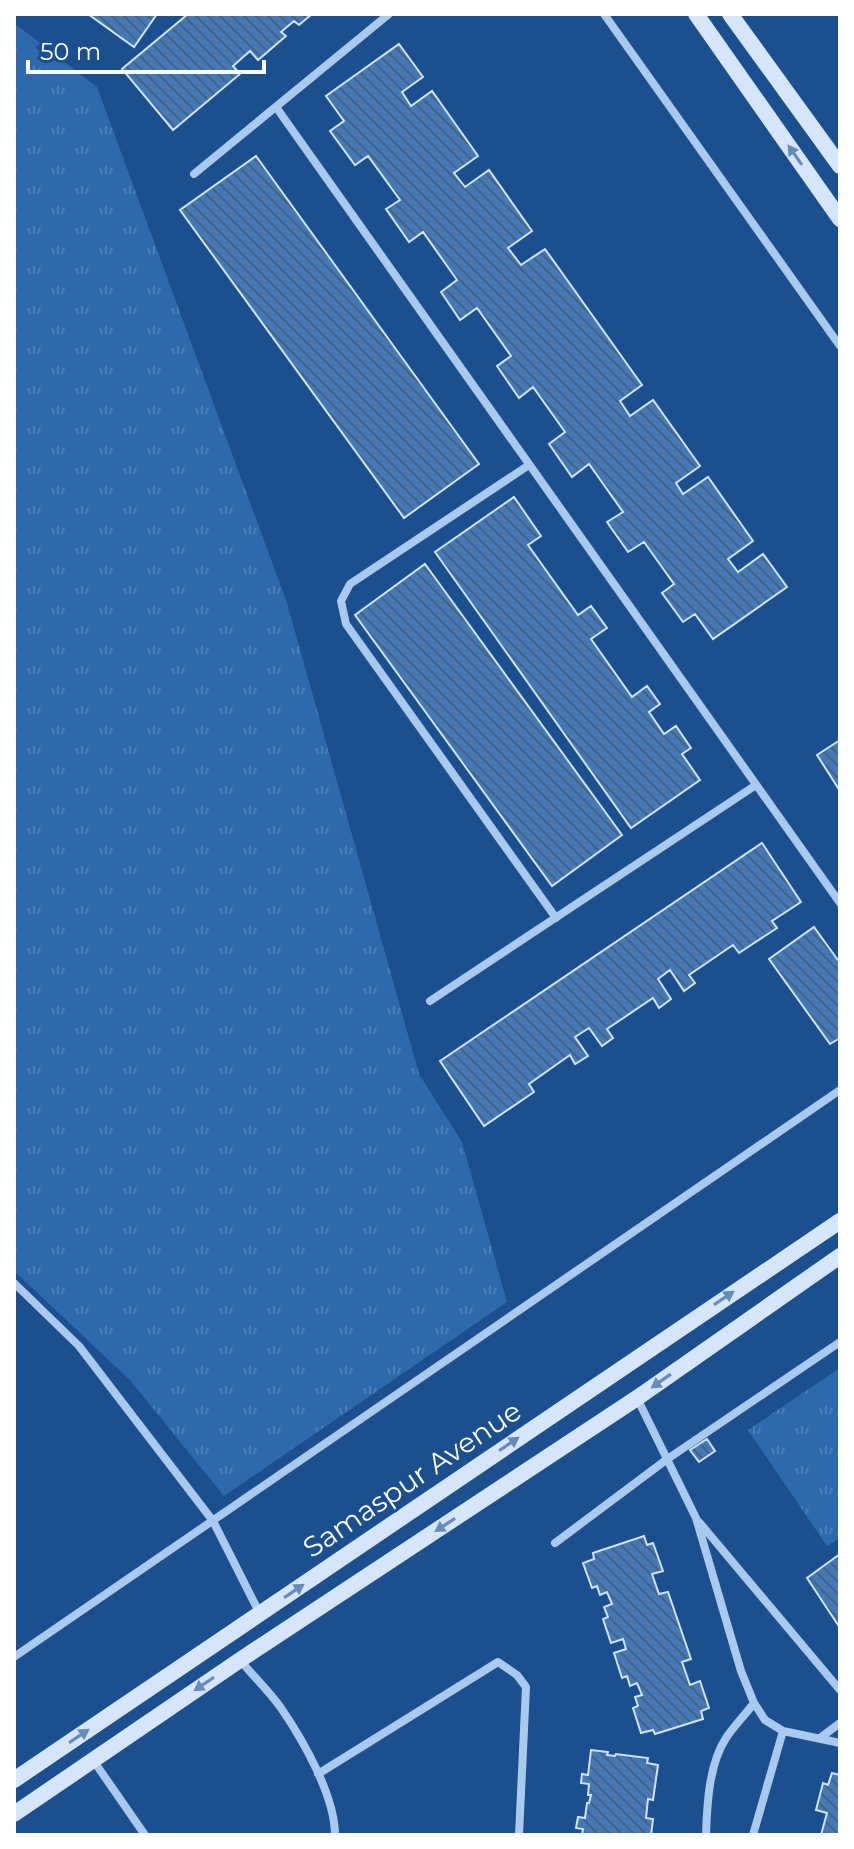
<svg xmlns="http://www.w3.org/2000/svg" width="854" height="1849" viewBox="0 0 854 1849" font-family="Montserrat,sans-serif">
<defs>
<pattern id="grass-tufts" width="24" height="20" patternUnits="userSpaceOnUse" patternTransform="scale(2)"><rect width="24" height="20" fill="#2e69ad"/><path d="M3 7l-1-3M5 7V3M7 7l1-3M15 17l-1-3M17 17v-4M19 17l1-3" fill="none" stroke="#4d80b9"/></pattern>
<pattern id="building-back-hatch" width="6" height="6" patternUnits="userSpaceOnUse" patternTransform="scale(2)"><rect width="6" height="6" fill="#4478b7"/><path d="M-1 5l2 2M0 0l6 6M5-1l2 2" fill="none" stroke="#486282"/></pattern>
</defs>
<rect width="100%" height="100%" fill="#1b4f8f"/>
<path fill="url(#grass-tufts)" d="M 14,23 L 97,87 L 287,603 L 419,1074 L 462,1142 L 507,1302 L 224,1496 L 130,1380 L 14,1271 Z
M 840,1368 L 840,1538 L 827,1546 L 748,1430 Z"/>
<path fill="url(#building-back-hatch)" stroke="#cfe3fa" stroke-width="2" d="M 88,14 L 157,14 L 134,47 Z
M 188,14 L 312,14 L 299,25 L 294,21 L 281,32 L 286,36 L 258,60 L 250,51 L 233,66 L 240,74 L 173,130 L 122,69 Z
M 399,44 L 423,77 L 402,92 L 411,106 L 432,91 L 478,156 L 454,173 L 465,187 L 489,170 L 532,231 L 508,248 L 521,265 L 545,249 L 642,385 L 620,401 L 630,416 L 653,400 L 700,466 L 676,483 L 683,494 L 708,477 L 753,541 L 728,559 L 738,572 L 763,554 L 787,587 L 713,639 L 695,614 L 683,622 L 662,593 L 674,584 L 644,542 L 628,552 L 607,522 L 623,512 L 589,464 L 572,477 L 549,444 L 565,432 L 533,387 L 519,398 L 497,366 L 511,356 L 477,308 L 460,320 L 441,292 L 457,280 L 423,232 L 409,242 L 386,209 L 400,200 L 368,156 L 355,165 L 330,131 L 344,121 L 326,96 Z
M 256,156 L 479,464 L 404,518 L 180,210 Z
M 514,497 L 541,536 L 528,545 L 578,615 L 591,606 L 607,628 L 591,639 L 632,697 L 647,686 L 660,704 L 649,712 L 664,734 L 676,726 L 691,748 L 682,754 L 700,780 L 631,828 L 435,552 Z
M 425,564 L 622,835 L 552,886 L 355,615 Z
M 840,740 L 840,791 L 817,755 Z
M 762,843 L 801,902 L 772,921 L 777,928 L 739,953 L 733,945 L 689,975 L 695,983 L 684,991 L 670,970 L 658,979 L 671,999 L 659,1008 L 653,998 L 607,1029 L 613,1038 L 602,1046 L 589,1028 L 575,1037 L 588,1056 L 575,1064 L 570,1055 L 529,1084 L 534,1092 L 484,1126 L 440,1061 Z
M 814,927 L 840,963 L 840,1038 L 830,1044 L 769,959 Z
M 707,1439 L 715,1451 L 699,1462 L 690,1450 Z
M 644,1536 L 647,1545 L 653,1543 L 663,1571 L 652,1574 L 659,1594 L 668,1592 L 691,1659 L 682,1662 L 690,1685 L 700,1681 L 709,1708 L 701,1711 L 703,1719 L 655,1734 L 653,1730 L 641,1733 L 633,1708 L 638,1706 L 635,1697 L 642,1695 L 637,1683 L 630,1686 L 627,1676 L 622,1678 L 614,1653 L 626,1649 L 623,1639 L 611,1643 L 603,1619 L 608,1617 L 604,1607 L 612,1604 L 607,1592 L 600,1595 L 597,1586 L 592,1588 L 583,1563 L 594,1559 L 593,1553 Z
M 840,1554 L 840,1628 L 807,1578 Z
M 591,1750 L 608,1752 L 607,1755 L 615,1756 L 616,1754 L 648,1758 L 647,1763 L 658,1765 L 653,1800 L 648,1799 L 646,1818 L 653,1819 L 651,1835 L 582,1835 L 583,1829 L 576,1828 L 578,1817 L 585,1818 L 587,1803 L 589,1803 L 591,1795 L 588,1795 L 589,1784 L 581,1783 L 582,1774 L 588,1775 Z
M 832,1773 L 840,1775 L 840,1835 L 821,1835 L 827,1813 L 816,1810 L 823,1783 L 828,1785 Z"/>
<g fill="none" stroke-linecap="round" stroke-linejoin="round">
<path stroke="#a9c9ee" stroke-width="8" d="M 604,14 L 840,346
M 276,107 L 840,903
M 194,174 L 389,14
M 529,465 L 350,584 L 341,601 L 346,624 L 556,918
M 430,1001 L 756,785
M 14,1283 L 79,1346 L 213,1521 L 260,1614
M 637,1398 L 696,1518 L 741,1671 L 754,1703 L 765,1720 L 783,1731 L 840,1743
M 699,1522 L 840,1690
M 555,1543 L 666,1460 L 840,1342
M 14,1657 L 840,1090
M 240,1660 C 253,1676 269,1691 281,1708 C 303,1740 335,1796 335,1835
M 820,1738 L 840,1723
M 93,1760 L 145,1835
M 318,1774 L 498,1662 L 517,1675 L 526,1687 L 519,1835
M 706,1835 C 707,1804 709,1764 726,1738 C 734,1726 745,1715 754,1703
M 753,1835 L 783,1731"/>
<path stroke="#d6e6fa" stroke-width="16" d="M 696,14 L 840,219
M 730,14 L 840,166
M 14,1780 L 840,1221
M 14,1814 L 240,1660 L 637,1398 L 840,1256"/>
</g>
<defs><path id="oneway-solid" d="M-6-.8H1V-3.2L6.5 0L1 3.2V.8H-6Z" transform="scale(2)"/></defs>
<g fill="#668bba">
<use href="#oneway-solid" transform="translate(795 155) rotate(-125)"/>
<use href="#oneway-solid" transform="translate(724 1298) rotate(-34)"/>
<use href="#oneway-solid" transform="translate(661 1381) rotate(145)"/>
<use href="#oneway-solid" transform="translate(509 1444) rotate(-34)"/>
<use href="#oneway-solid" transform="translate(445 1525) rotate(147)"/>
<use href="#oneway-solid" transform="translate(294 1591) rotate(-34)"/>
<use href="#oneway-solid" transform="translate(204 1684) rotate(146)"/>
<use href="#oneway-solid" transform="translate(79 1736) rotate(-34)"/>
</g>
<g text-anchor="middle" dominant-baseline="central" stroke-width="6" stroke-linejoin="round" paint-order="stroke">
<g font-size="28" fill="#fff" stroke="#1b4f8f">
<text transform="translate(412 1479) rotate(-34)">Samaspur Avenue</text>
</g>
</g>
<rect width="854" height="1849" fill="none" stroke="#ffffff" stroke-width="32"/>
<path d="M28 60v12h236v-12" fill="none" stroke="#ffffff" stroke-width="4"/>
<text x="40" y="60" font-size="24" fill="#ffffff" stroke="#1b4f8f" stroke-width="6" paint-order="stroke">50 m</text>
</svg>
